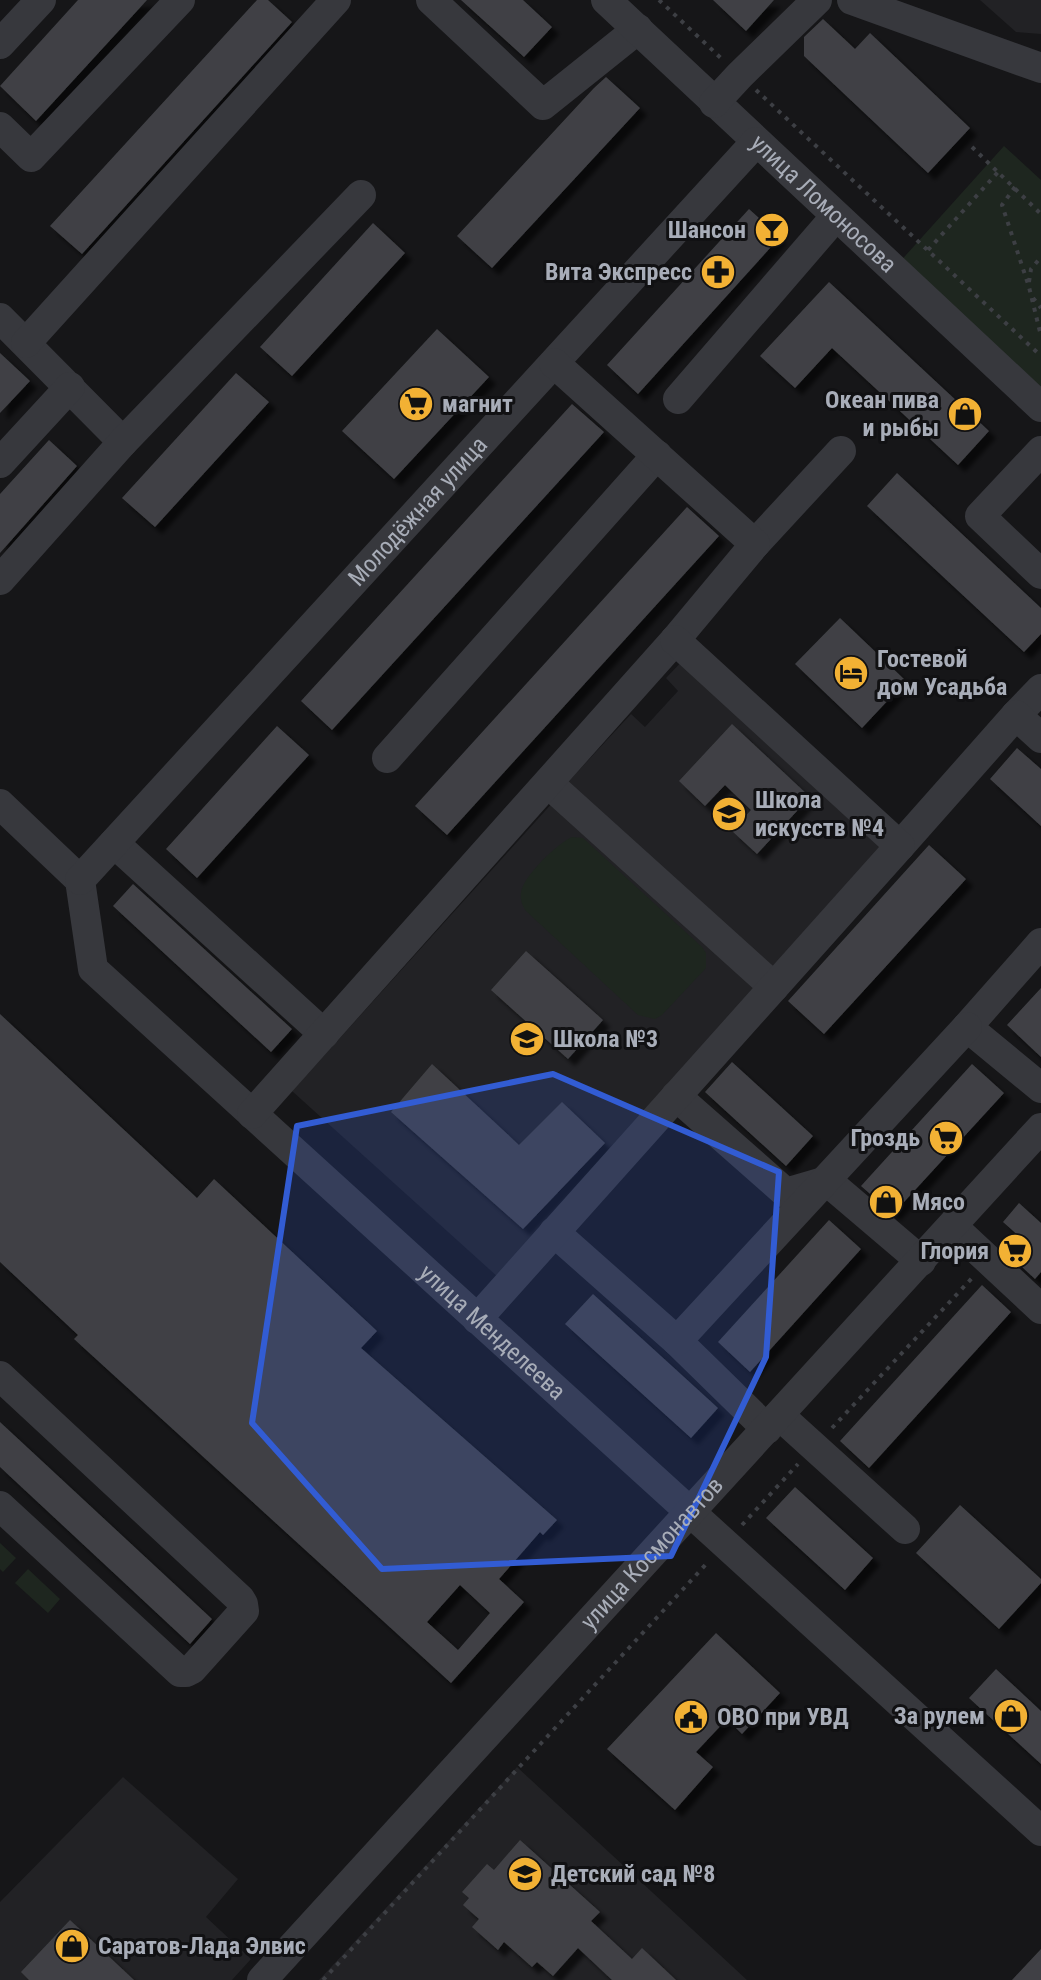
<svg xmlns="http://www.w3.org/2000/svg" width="1041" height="1980" viewBox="0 0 1041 1980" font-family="'Roboto Condensed',sans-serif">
<defs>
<filter id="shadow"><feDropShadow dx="7" dy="7" stdDeviation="2" flood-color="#0009"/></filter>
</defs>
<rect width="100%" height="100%" fill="#161618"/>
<path fill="#222225" d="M 980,0 L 1041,0 L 1041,34 L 1016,32 Z
M 687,656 L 891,845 L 773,972 L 568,782 L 631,714 L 645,727 L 678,691 L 666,678 Z
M 555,800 L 761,988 L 499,1278 L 292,1091 Z
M 517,1767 L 747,1980 L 319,1980 Z
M 123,1777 L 238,1879 L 206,1917 L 251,1959 L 232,1980 L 0,1980 L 0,1902 Z"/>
<path fill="#1e261f" d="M 1004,146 L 1041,180 L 1041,399 L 897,265 Z
M 572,837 L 583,838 L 702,947 L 706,953 L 706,968 L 662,1015 L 655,1019 L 638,1015 L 526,911 C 522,905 520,900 521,893 C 523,876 557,844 572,837 Z
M 0,1543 L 16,1558 L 3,1572 L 0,1569 Z
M 28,1569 L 60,1599 L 48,1613 L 15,1583 Z"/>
<path fill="#404145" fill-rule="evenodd" filter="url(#shadow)" d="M 78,0 L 147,0 L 36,121 L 0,86 Z
M 257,0 L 268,0 L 292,22 L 82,254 L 50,226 Z
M 461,0 L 523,0 L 552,27 L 524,57 Z
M 713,0 L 774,0 L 746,31 Z
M 823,19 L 855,49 L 870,33 L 970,128 L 928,173 L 804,56 L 804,37 Z
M 606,77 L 640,108 L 492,268 L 457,236 L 594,88 Z
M 749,209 L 780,237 L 638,394 L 607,365 Z
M 373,223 L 405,253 L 292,376 L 260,347 Z
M 829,282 L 989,431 L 958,465 L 832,348 L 795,388 L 760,356 Z
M 437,329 L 489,377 L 394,479 L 342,431 Z
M 0,353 L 30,381 L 0,413 Z
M 236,373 L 269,402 L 155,527 L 122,498 Z
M 572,404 L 604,432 L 332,730 L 301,701 Z
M 49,440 L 77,466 L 0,553 L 0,494 Z
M 897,473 L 1041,608 L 1041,634 L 1024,652 L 867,506 Z
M 687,507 L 719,536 L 447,835 L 415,806 Z
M 840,618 L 906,681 L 862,728 L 795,664 Z
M 732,724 L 810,797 L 757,854 L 732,831 L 751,810 L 725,785 L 705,806 L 679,781 Z
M 277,726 L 309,755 L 197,878 L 166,849 Z
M 1017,748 L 1041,769 L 1041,826 L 990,779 Z
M 929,845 L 966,879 L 824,1034 L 788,1001 Z
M 133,884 L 292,1029 L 271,1052 L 113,906 Z
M 526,951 L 603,1020 L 568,1059 L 491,990 Z
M 1041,988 L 1041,1057 L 1007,1025 Z
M 0,1014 L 197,1198 L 214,1179 L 377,1331 L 361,1348 L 557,1520 L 543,1535 L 540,1532 L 499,1579 L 524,1602 L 451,1683 L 74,1339 L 78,1335 L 0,1262 ZM 460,1585 L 490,1613 L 458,1650 L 427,1622 Z
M 732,1062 L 813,1136 L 786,1166 L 705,1092 Z
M 432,1064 L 519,1145 L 562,1102 L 605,1143 L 523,1229 L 391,1112 Z
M 972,1064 L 1004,1093 L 893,1214 L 861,1186 Z
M 1019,1203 L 1041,1223 L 1041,1272 L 1035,1279 L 1008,1254 L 1021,1238 L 1003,1222 Z
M 829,1220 L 861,1249 L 750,1372 L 718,1342 Z
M 982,1285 L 1011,1312 L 869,1468 L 840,1441 Z
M 593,1294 L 718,1408 L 691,1438 L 565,1324 Z
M 0,1422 L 212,1619 L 190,1644 L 0,1467 Z
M 795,1487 L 873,1558 L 845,1590 L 766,1518 Z
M 960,1505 L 1041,1579 L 1041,1583 L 999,1629 L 916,1553 Z
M 716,1633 L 780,1693 L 742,1734 L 727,1719 L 696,1752 L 713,1767 L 675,1810 L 607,1749 Z
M 996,1669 L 1041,1711 L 1041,1764 L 969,1698 Z
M 520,1840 L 600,1912 L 591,1921 L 632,1959 L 642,1948 L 676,1980 L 612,1980 L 578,1948 L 553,1976 L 537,1962 L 532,1967 L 504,1942 L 498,1950 L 472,1927 L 479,1919 L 463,1905 L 469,1898 L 462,1892 L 487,1864 L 494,1870 Z
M 70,1920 L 134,1980 L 29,1980 L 21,1972 Z
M 1041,1949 L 1041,1980 L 1012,1980 Z"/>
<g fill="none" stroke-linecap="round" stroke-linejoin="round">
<path stroke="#3d3f44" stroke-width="4" stroke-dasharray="4 6" stroke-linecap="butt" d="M 659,0 L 723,60
M 756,90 L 1041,356
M 972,147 L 1041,214
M 1015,187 L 1002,205 L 1029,287 L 1041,336
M 928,250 L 998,172
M 1029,282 L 1031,269 L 1041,257
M 1033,298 L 1041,308
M 832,1428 L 973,1277
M 742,1525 L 798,1464
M 323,1980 L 709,1561"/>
<g stroke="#37383d" stroke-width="30">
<path d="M 431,0 L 543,105 L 638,29"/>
<path id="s1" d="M 606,0 L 1041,407"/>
<path d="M 852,0 L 1041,68"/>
<path d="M 0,44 L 41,0"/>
<path d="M 714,103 L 740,75 L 817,0"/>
<path d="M 0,127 L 31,157 L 180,0"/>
<path d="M 0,318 L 123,442"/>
<path d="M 26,343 L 336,0"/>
<path d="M 678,399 L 836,216"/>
<path d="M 1041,451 L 980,516 L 1041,574"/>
<path d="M 0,463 L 70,387"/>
<path d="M 755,544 L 841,451"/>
<path d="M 0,580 L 123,442 L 361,195"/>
<path d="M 1016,715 L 1041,689"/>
<path d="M 387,758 L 657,455"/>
<path d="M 548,783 L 774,987"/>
<path id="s2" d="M 0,804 L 80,880 L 93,969 L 1041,1831"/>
<path d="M 114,843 L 324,1034"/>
<path d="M 900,846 L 1016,715 L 1041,738"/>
<path id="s3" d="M 80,880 L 756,142"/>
<path d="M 1041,943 L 967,1027 L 1041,1088"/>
<path d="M 676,1096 L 786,1193 L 827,1181 L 921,1261"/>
<path d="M 252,1114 L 675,640 L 755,544 L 554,363"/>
<path d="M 952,1226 L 1041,1309"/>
<path d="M 554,1232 L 677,1341 L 767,1429"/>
<path d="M 477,1319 L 900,846 L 675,640"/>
<path d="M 677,1341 L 967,1027"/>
<path d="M 0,1376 L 240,1599 L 243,1604 L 244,1611 L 192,1669 L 186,1672 L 180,1672 L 0,1506"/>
<path d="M 779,1415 L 905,1529"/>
<path id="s4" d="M 262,1980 C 520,1694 783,1413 1041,1128"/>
</g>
</g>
<path fill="#325cd3" fill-opacity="0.2" stroke="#325cd3" stroke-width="6" stroke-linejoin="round" d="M 553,1074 L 779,1172 L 766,1357 L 671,1556 L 382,1569 L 252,1423 L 297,1126 Z"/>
<defs>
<g id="bar-disc" transform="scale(1.8)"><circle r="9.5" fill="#f2b134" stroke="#111113"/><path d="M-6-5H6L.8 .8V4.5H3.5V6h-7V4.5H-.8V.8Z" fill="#111"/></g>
<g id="pharmacy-disc" transform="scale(1.8)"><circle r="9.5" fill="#f2b134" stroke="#111113"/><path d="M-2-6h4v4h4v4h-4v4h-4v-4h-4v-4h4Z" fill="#111"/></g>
<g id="supermarket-disc" transform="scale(1.8)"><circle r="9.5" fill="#f2b134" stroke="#111113"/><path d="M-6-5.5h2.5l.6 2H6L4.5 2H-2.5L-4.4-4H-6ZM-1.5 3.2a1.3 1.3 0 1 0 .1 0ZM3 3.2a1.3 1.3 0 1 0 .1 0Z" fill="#111"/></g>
<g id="shop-disc" transform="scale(1.8)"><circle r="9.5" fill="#f2b134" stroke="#111113"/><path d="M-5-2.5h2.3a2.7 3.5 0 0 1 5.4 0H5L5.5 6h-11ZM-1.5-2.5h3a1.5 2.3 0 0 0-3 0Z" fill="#111"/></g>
<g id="hotel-disc" transform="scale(1.8)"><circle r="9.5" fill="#f2b134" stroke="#111113"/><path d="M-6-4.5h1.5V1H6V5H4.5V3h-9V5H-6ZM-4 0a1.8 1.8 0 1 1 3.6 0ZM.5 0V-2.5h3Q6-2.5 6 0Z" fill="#111"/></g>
<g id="school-disc" transform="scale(1.8)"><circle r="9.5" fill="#f2b134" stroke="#111113"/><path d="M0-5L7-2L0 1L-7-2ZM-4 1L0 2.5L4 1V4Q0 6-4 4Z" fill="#111"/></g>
<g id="civic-disc" transform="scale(1.8)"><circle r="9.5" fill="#f2b134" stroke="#111113"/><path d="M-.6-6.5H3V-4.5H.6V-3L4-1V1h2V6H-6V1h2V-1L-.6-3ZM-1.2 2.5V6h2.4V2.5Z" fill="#111"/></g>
</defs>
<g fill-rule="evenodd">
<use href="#bar-disc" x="772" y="230"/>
<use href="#pharmacy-disc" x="718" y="272"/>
<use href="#supermarket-disc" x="416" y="404"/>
<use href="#shop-disc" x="965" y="414"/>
<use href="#hotel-disc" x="851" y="673"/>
<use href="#school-disc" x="729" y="814"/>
<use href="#school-disc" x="527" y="1039"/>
<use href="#supermarket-disc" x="946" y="1138"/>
<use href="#shop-disc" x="886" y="1202"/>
<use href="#supermarket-disc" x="1015" y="1251"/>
<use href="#shop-disc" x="1011" y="1716"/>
<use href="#civic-disc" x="691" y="1717"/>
<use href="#school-disc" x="525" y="1874"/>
<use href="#shop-disc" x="72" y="1946"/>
</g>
<g text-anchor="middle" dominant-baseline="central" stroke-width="6" stroke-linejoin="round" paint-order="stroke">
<g font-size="24" fill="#a8adb8" stroke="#111113">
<text stroke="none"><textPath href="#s1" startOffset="298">улица Ломоносова</textPath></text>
<text stroke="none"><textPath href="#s3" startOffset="500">Молодёжная улица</textPath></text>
<text stroke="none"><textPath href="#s2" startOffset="740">улица Менделеева</textPath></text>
<text stroke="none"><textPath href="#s4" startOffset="578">улица Космонавтов</textPath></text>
</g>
<g font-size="24" font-weight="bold" fill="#a8adb8" stroke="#111113" text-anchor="start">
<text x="746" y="230" text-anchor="end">Шансон</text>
<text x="692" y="272" text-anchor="end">Вита Экспресс</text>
<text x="939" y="400" text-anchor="end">Океан пива<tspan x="939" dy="28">и рыбы</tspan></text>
<text x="442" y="404">магнит</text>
<text x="877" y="659">Гостевой<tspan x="877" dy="28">дом Усадьба</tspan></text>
<text x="755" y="800">Школа<tspan x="755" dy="28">искусств №4</tspan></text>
<text x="553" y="1039">Школа №3</text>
<text x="920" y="1138" text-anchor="end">Гроздь</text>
<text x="912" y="1202">Мясо</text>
<text x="989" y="1251" text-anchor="end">Глория</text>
<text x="985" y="1716" text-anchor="end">За рулем</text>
<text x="717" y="1717">ОВО при УВД</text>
<text x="551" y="1874">Детский сад №8</text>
<text x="98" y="1946">Саратов-Лада Элвис</text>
</g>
</g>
</svg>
